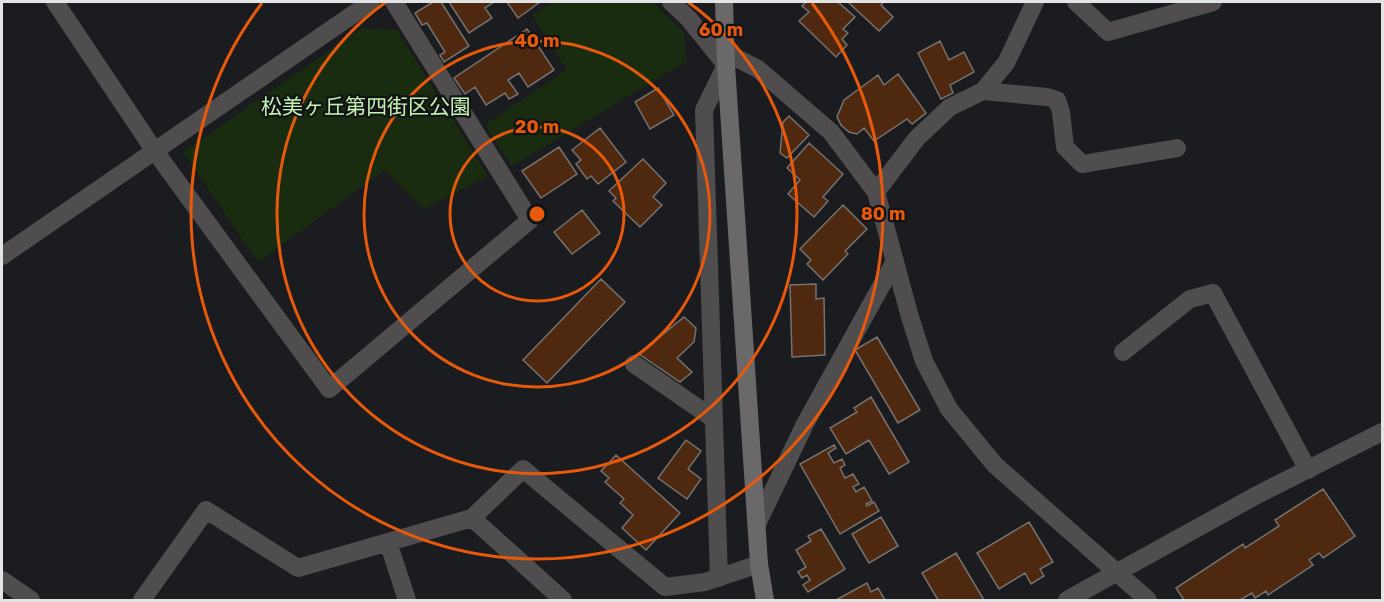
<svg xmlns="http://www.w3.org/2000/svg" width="1384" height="602" viewBox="0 0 1384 602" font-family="Rubik,'Noto Sans JP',sans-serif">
<rect width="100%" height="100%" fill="#1a1c1f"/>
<path fill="#192c10" d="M 555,2 L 652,2 L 684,32 L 687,61 L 512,166 L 485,125 L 567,70 L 532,15 Z
M 362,28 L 397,30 L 488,176 L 424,209 L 385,170 L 258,262 L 183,152 Z"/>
<path fill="#4e2910" stroke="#767270" stroke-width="1.5" d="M 433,2 L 441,2 L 469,46 L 444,62 L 440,55 L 445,52 L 427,23 L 422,25 L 415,13 Z
M 449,2 L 494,2 L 485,8 L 492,18 L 469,33 Z
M 507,2 L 540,2 L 518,18 Z
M 806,2 L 838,2 L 855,17 L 843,29 L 848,33 L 842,39 L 847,45 L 836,57 L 799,21 L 809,12 L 802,6 Z
M 848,2 L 884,2 L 881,5 L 893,17 L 879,31 Z
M 527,29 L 554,70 L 528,87 L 519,73 L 508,80 L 518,94 L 509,99 L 505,93 L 486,105 L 475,87 L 465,94 L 454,78 Z
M 940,41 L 949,60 L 964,52 L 974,72 L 950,85 L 953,93 L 941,99 L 918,53 Z
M 898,74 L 926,113 L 912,124 L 907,119 L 874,141 L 864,128 L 857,134 L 849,132 L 841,125 L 837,117 L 844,100 L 878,75 L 884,85 Z
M 658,88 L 674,115 L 650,129 L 635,102 Z
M 789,116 L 809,135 L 787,158 L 780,153 L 783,122 Z
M 600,128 L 626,162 L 598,184 L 591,176 L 587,179 L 576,164 L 581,160 L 572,150 Z
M 809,143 L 843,174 L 823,197 L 828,201 L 814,217 L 788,194 L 800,180 L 787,168 Z
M 559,147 L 577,174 L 541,198 L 522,171 Z
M 643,159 L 666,183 L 653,197 L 662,205 L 640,227 L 613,201 L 616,198 L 609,191 Z
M 843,205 L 867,229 L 845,251 L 848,254 L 823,280 L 807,264 L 811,260 L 800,249 Z
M 582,210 L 600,233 L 572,254 L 554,232 Z
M 601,279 L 625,302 L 547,383 L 523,360 Z
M 816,284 L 816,299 L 824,298 L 825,355 L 792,357 L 790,285 Z
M 684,317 L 696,328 L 694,342 L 677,358 L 692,372 L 680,382 L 639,354 Z
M 877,337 L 920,410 L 898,423 L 855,350 Z
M 871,397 L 909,462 L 889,474 L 869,440 L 846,454 L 830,428 L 857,412 L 854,408 Z
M 686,440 L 701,451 L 688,469 L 701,479 L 687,499 L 658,478 Z
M 834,445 L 836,448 L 828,453 L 834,463 L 842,459 L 845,465 L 840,468 L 845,478 L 853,474 L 859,484 L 853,487 L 856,492 L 864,487 L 872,501 L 866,504 L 867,506 L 874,502 L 879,511 L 840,534 L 800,464 Z
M 616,455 L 680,513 L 646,550 L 622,528 L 633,515 L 620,503 L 624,499 L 605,482 L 609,478 L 601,471 Z
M 1323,489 L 1355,536 L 1323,558 L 1319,553 L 1309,560 L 1313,565 L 1268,595 L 1266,591 L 1255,598 L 1252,593 L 1240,600 L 1184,600 L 1176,588 L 1243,544 L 1245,548 L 1279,526 L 1275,520 Z
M 881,517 L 898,546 L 869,563 L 852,534 Z
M 1029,522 L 1053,562 L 1040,569 L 1044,576 L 1031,584 L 1025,573 L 999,589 L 977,553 Z
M 821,529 L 845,569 L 808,592 L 803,585 L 810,580 L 807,575 L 802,578 L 798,572 L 806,567 L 796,550 L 811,541 L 808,536 Z
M 956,553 L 984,600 L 938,600 L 922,573 Z
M 867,583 L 871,592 L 878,588 L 885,600 L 836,600 Z"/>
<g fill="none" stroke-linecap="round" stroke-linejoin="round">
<path stroke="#4f4d4d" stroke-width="18" d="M 55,2 L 154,150 L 329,389 L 530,220 L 394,2
M 671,2 L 689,19 L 726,65 L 704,110 L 719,578
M 1076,2 L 1108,32 L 1213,2
M 725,52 L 758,69 L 831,132 L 876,192 L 910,317 L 924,361 L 949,409 L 995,465 L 1148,600
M 983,91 L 1047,97 L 1057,100 L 1061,112 L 1065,147 L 1082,164 L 1177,148
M 876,192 L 917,138 L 950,107 L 983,91 L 1006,63 L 1035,2
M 2,256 L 371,2
M 1123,352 L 1190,299 L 1213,293 L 1308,470
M 634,364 L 714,419
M 472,518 L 563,600
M 757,524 L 805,424 L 895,261
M 388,542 L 407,600
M 2,580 L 31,600
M 142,600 L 206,510 L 298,568 L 472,518 L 523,469 L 665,587 L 705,582 L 759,564
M 1067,600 L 1257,495 L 1382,432"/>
<path stroke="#6b6869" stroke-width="18" d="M 724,2 L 726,65 L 759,564 L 765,600"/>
</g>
<g fill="none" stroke="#e8590c" stroke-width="3">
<circle cx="537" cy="214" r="87"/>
<circle cx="537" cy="214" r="173"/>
<path d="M688 2A260 260 0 1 1 386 2"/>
<path d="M812 3A346 346 0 1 1 262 3"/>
</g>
<g text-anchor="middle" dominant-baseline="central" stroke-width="4.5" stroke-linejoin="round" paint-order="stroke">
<g font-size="21" fill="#c5f2b3" stroke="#111315">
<text x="366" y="106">松美ヶ丘第四街区公園</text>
</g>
</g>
<circle cx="537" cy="214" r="9" fill="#e8590c" stroke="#111315" stroke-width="3"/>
<g font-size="18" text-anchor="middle" font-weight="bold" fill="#e8590c" stroke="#111315" stroke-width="4.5" stroke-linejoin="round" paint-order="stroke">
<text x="721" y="36">60 m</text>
<text x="537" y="47">40 m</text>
<text x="537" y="133">20 m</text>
<text x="883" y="220">80 m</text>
</g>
<rect width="1384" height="602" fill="none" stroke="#e2e4e5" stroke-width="6"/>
</svg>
